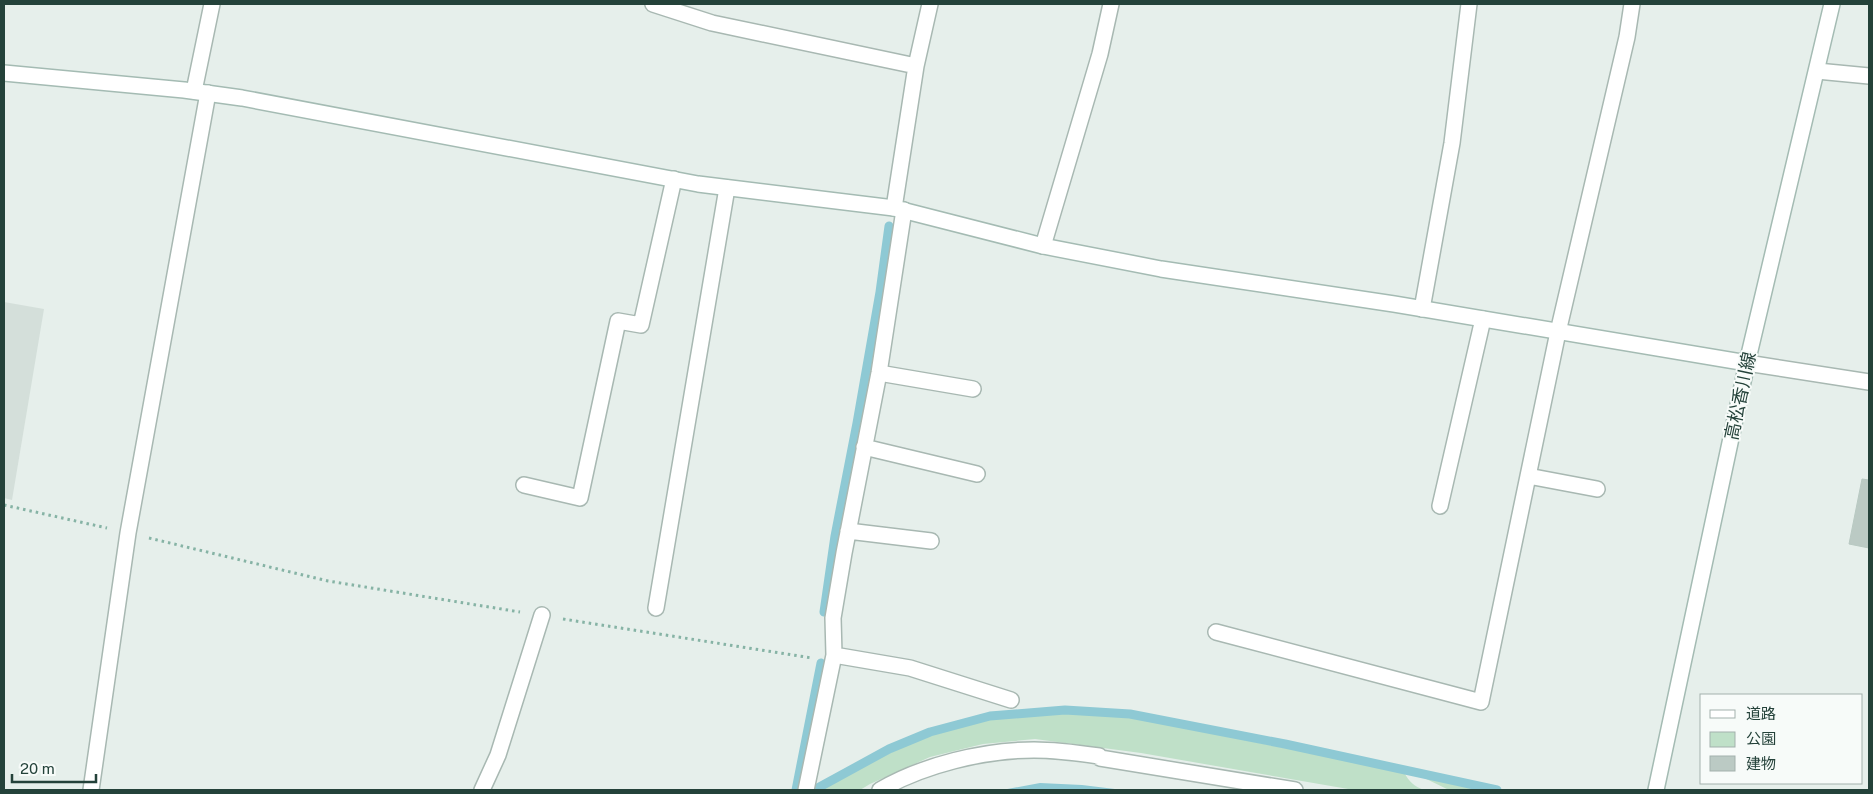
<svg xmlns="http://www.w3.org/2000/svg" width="1873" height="794" viewBox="0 0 1873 794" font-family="'Public Sans','Noto Sans JP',sans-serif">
<rect width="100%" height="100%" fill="#e6efeb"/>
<path fill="#d4dfda" d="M 4,302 L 44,309 L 12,500 L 4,498 Z"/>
<path fill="#bfe0c8" d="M 1061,713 L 1130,717 L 1404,772 C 1409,782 1414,786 1424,790 L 1354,790 L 1141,753 L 1035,739 L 983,744 L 930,757 L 870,784 L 860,790 L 819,790 C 874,760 929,730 992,719 C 1014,715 1038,715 1061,713 Z
M 1418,775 L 1486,790 L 1449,790 Z"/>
<path fill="#8ec9d4" d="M 1040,783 L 1082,785 L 1123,790 L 1002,790 Z"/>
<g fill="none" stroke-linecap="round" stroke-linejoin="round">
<path stroke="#8ec9d4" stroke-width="9" d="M 824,612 L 835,536 L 857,423 L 880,292 L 889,226
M 796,790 L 821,663
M 814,790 L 889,749 L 930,732 L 990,716 L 1065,710 L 1130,714 L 1285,744 L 1497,790"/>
</g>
<path fill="#bbcac4" stroke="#b8c9c2" d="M 1862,479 L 1869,480 L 1869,548 L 1849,544 Z"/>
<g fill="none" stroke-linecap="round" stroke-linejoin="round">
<g stroke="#a8b8b2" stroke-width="18">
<path id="street" d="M 653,4 L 712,23 L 916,66
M 1817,71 L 1869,76
M 194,91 L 212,4
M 894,208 L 916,66 L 930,4
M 1043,246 L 1100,54 L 1111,4
M 1422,309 L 1452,143 L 1469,4
M 1747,363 L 1869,382
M 879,373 L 973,389
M 864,447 L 977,474
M 1528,476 L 1597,489
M 524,485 L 580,498 L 618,321 L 641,325 L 674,179
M 1440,506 L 1483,319
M 848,531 L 931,541
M 656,608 L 727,188
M 1216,632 L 1481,702 L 1558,332 L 1627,37 L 1632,4
M 834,655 L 910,668 L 1011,700
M 91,790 L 128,533 L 208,93
M 482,790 L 498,755 L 542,615
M 806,790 L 834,655 L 833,618 L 844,553 L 879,373 L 904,210
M 880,790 C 923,765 984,750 1034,750 C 1056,750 1078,753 1099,756 L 1100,758 L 1295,790"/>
</g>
<g stroke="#a4bbb3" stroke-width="18">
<path id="secondary" d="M 4,73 L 184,90 L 242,98 L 698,184 L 894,208 L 1043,246 L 1161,269 L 1394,304 L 1747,363
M 1656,790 L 1747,363 L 1832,4"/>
</g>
<path stroke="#86b3a5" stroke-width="3" stroke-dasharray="2.5 4" stroke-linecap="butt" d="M 4,505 L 107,528
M 149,538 L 328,581 L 520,612
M 563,619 L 812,658"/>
<use href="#street" stroke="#fff" stroke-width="15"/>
<use href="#secondary" stroke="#fff" stroke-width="15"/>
</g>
<g text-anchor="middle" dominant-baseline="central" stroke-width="4" stroke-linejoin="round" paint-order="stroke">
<g font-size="18" fill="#24423a" stroke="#f7fbf9">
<text transform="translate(1740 396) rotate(-78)">高松香川線</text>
</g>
</g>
<rect width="1873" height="794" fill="none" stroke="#24423a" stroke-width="10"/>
<rect x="1700" y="694" width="162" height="90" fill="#f7fbf9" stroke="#a3b1ad"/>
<rect x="1710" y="710" width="25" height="8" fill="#ffffff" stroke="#a3b1ad"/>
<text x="1746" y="719" font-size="15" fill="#24423a">道路</text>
<rect x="1710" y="732" width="25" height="15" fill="#bfe0c8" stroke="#a3b1ad"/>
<text x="1746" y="744" font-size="15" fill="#24423a">公園</text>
<rect x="1710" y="756" width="25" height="15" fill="#bbcac4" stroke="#a3b1ad"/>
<text x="1746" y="769" font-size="15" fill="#24423a">建物</text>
<path d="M12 774v8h84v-8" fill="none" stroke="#24423a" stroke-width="2.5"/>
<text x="20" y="774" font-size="15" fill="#24423a" stroke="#f7fbf9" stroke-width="4" paint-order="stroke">20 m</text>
</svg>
